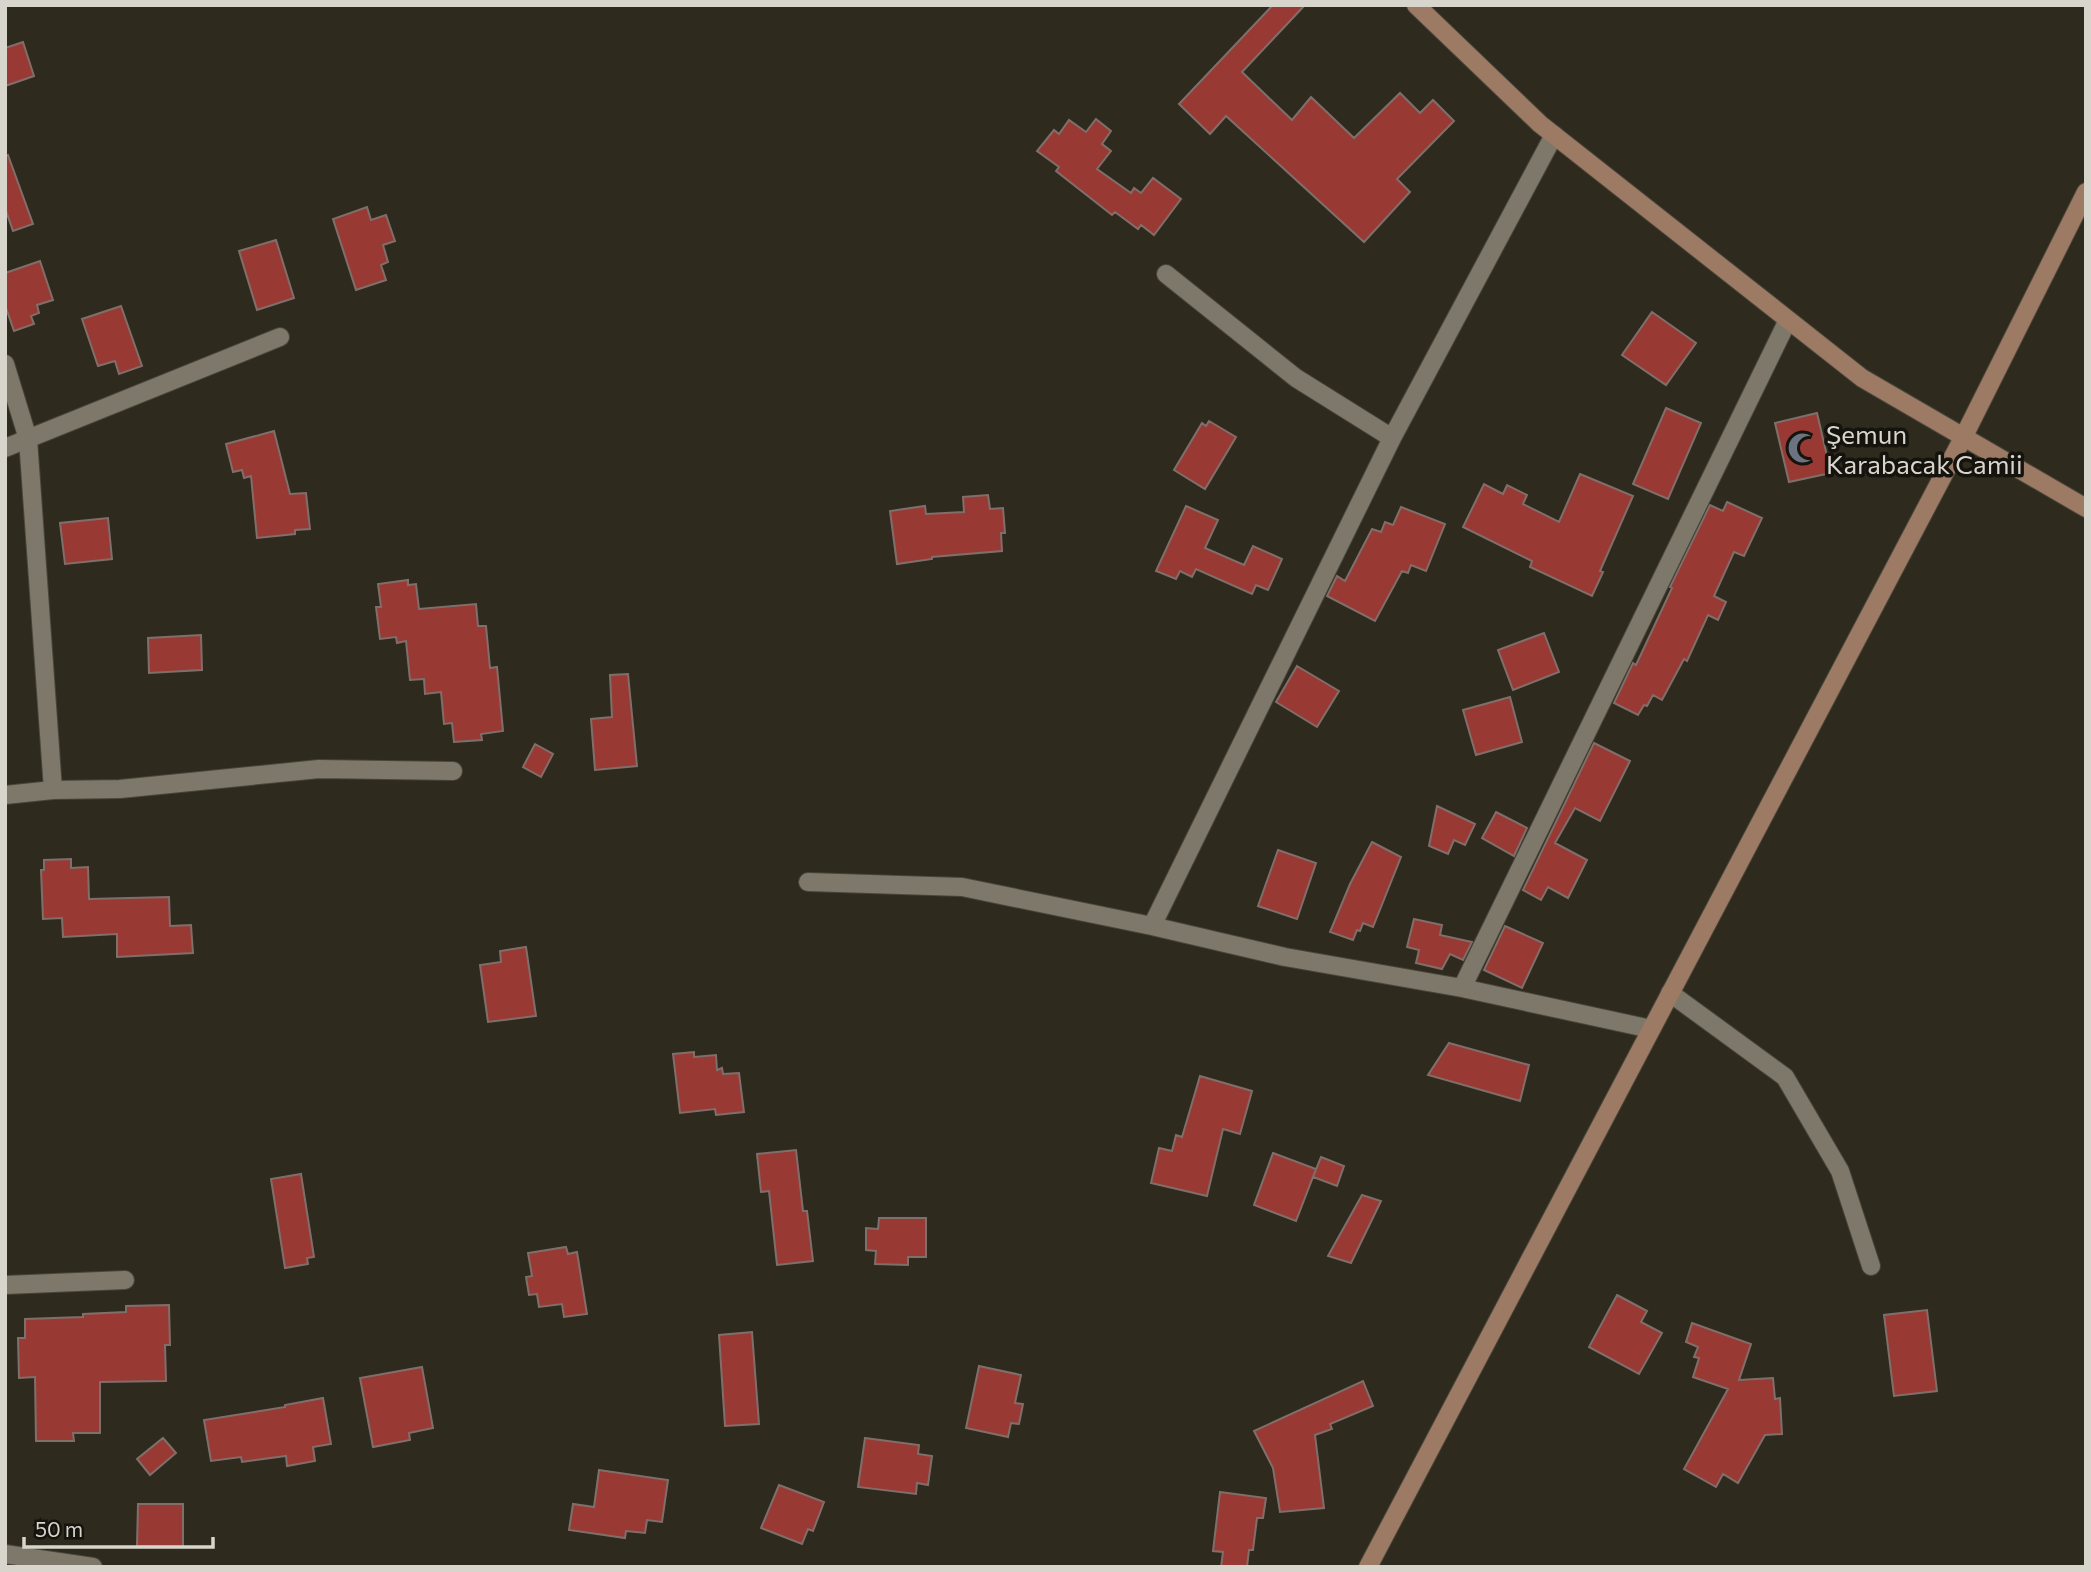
<svg xmlns="http://www.w3.org/2000/svg" width="2091" height="1572" viewBox="0 0 2091 1572" font-family="Commissioner,sans-serif">
<rect width="100%" height="100%" fill="#2e2a1d"/>
<path fill="#983a33" stroke="#806e6b" stroke-width="2" d="M 1273,5 L 1305,5 L 1242,72 L 1292,120 L 1311,97 L 1354,138 L 1400,93 L 1420,113 L 1433,100 L 1454,121 L 1397,179 L 1410,192 L 1364,242 L 1226,116 L 1210,134 L 1179,104 Z
M 23,42 L 34,76 L 5,86 L 5,48 Z
M 1096,119 L 1111,131 L 1102,144 L 1111,151 L 1097,169 L 1131,193 L 1134,188 L 1141,193 L 1153,178 L 1181,199 L 1154,235 L 1141,225 L 1138,229 L 1115,212 L 1112,215 L 1056,171 L 1059,167 L 1037,151 L 1054,130 L 1059,134 L 1069,120 L 1086,132 Z
M 8,155 L 33,224 L 13,231 L 5,208 L 5,156 Z
M 367,207 L 371,220 L 386,215 L 395,241 L 383,245 L 388,262 L 381,265 L 386,280 L 356,290 L 333,219 Z
M 276,240 L 294,298 L 257,310 L 239,251 Z
M 40,261 L 53,300 L 37,305 L 39,313 L 31,316 L 34,324 L 14,331 L 5,305 L 5,273 Z
M 121,306 L 142,366 L 119,374 L 115,361 L 98,366 L 82,319 Z
M 1652,312 L 1696,343 L 1666,385 L 1622,355 Z
M 1666,408 L 1701,423 L 1668,499 L 1633,484 Z
M 1817,413 L 1831,473 L 1789,482 L 1775,423 Z
M 1209,421 L 1236,437 L 1205,489 L 1174,470 L 1202,423 L 1206,426 Z
M 274,431 L 290,494 L 306,493 L 310,529 L 295,530 L 295,534 L 257,538 L 251,476 L 244,478 L 242,470 L 233,472 L 226,444 Z
M 1580,474 L 1633,496 L 1600,571 L 1603,572 L 1592,596 L 1530,567 L 1532,561 L 1463,527 L 1484,484 L 1503,494 L 1507,485 L 1527,495 L 1523,504 L 1559,522 Z
M 988,495 L 990,509 L 1003,508 L 1005,533 L 1001,533 L 1002,551 L 932,557 L 932,559 L 897,564 L 890,511 L 925,506 L 926,514 L 964,512 L 963,497 Z
M 1727,502 L 1762,518 L 1744,556 L 1734,552 L 1714,596 L 1726,602 L 1718,620 L 1708,615 L 1687,661 L 1684,659 L 1662,700 L 1653,695 L 1647,706 L 1644,705 L 1638,715 L 1614,703 L 1633,663 L 1636,665 L 1672,588 L 1670,587 L 1710,505 L 1723,511 Z
M 1186,506 L 1218,520 L 1205,548 L 1244,565 L 1253,546 L 1282,559 L 1268,590 L 1256,585 L 1252,594 L 1196,569 L 1192,577 L 1180,571 L 1176,579 L 1156,571 Z
M 1401,507 L 1445,524 L 1426,571 L 1411,565 L 1408,573 L 1402,571 L 1375,621 L 1327,596 L 1337,576 L 1345,581 L 1372,529 L 1381,532 L 1385,522 L 1393,525 Z
M 108,518 L 112,559 L 65,564 L 60,523 Z
M 408,580 L 408,585 L 416,584 L 419,609 L 476,604 L 478,626 L 486,626 L 490,668 L 497,667 L 503,731 L 481,734 L 482,740 L 454,742 L 452,723 L 444,724 L 441,692 L 425,694 L 424,679 L 410,680 L 406,641 L 397,643 L 396,637 L 380,639 L 376,607 L 381,607 L 378,584 Z
M 1544,633 L 1559,672 L 1513,690 L 1498,650 Z
M 201,635 L 202,670 L 149,673 L 148,638 Z
M 1297,666 L 1339,691 L 1317,727 L 1276,702 Z
M 628,674 L 637,766 L 595,770 L 591,719 L 612,717 L 610,675 Z
M 1510,697 L 1522,742 L 1476,755 L 1463,710 Z
M 1594,743 L 1630,761 L 1600,821 L 1575,808 L 1555,843 L 1587,860 L 1568,898 L 1548,887 L 1541,900 L 1523,890 Z
M 535,744 L 553,754 L 541,777 L 523,767 Z
M 1437,806 L 1475,824 L 1465,845 L 1454,840 L 1448,854 L 1429,846 Z
M 1496,812 L 1527,828 L 1514,856 L 1482,838 Z
M 1372,842 L 1401,857 L 1373,927 L 1363,923 L 1360,931 L 1357,930 L 1353,940 L 1330,932 L 1350,884 Z
M 1278,850 L 1316,863 L 1297,919 L 1258,906 Z
M 71,859 L 71,868 L 88,867 L 89,899 L 169,897 L 170,926 L 191,925 L 193,953 L 117,957 L 117,934 L 63,937 L 62,918 L 43,919 L 41,870 L 44,870 L 44,860 Z
M 1414,919 L 1442,925 L 1440,935 L 1472,942 L 1463,960 L 1450,954 L 1442,969 L 1416,963 L 1419,950 L 1407,947 Z
M 1505,926 L 1543,943 L 1522,988 L 1484,970 Z
M 526,947 L 536,1016 L 488,1022 L 480,965 L 501,962 L 500,951 Z
M 1449,1043 L 1529,1065 L 1520,1101 L 1428,1075 Z
M 694,1052 L 694,1057 L 716,1055 L 717,1070 L 722,1068 L 723,1074 L 739,1073 L 744,1112 L 716,1115 L 715,1109 L 680,1113 L 673,1054 Z
M 1200,1076 L 1252,1091 L 1240,1134 L 1223,1129 L 1207,1196 L 1151,1183 L 1159,1148 L 1172,1151 L 1176,1135 L 1182,1137 Z
M 796,1150 L 803,1211 L 807,1211 L 813,1261 L 777,1265 L 769,1191 L 761,1192 L 757,1154 Z
M 1273,1153 L 1316,1169 L 1296,1221 L 1254,1205 Z
M 1321,1157 L 1344,1166 L 1337,1186 L 1313,1177 Z
M 301,1174 L 314,1257 L 307,1258 L 308,1264 L 285,1268 L 271,1179 Z
M 1362,1195 L 1381,1201 L 1351,1263 L 1328,1256 Z
M 879,1218 L 926,1218 L 926,1257 L 908,1257 L 908,1265 L 875,1264 L 876,1251 L 866,1250 L 866,1228 L 878,1229 Z
M 566,1247 L 568,1254 L 577,1252 L 587,1314 L 564,1317 L 562,1304 L 539,1307 L 537,1294 L 529,1295 L 526,1277 L 532,1276 L 528,1253 Z
M 1617,1295 L 1647,1311 L 1641,1322 L 1662,1333 L 1639,1374 L 1589,1347 Z
M 169,1305 L 170,1345 L 165,1345 L 166,1381 L 100,1382 L 100,1433 L 73,1433 L 74,1441 L 36,1441 L 35,1377 L 19,1378 L 18,1338 L 25,1338 L 25,1319 L 83,1317 L 83,1314 L 126,1312 L 126,1306 Z
M 1927,1310 L 1937,1391 L 1894,1396 L 1884,1315 Z
M 1692,1323 L 1751,1344 L 1739,1380 L 1773,1378 L 1775,1399 L 1780,1398 L 1782,1434 L 1765,1435 L 1738,1483 L 1723,1474 L 1716,1487 L 1684,1469 L 1728,1389 L 1693,1377 L 1699,1358 L 1694,1357 L 1698,1347 L 1686,1342 Z
M 752,1332 L 759,1424 L 725,1426 L 719,1335 Z
M 979,1366 L 1021,1375 L 1015,1403 L 1023,1404 L 1019,1424 L 1011,1423 L 1008,1437 L 966,1428 Z
M 422,1367 L 433,1428 L 409,1433 L 410,1440 L 373,1447 L 360,1378 Z
M 1363,1381 L 1373,1406 L 1330,1424 L 1332,1429 L 1315,1435 L 1324,1508 L 1280,1512 L 1273,1468 L 1254,1431 Z
M 323,1398 L 331,1444 L 313,1447 L 315,1461 L 287,1466 L 286,1456 L 242,1462 L 241,1457 L 211,1461 L 204,1420 L 285,1407 L 285,1405 Z
M 163,1438 L 176,1453 L 150,1475 L 137,1459 Z
M 865,1438 L 919,1445 L 918,1454 L 932,1456 L 928,1485 L 917,1483 L 916,1494 L 858,1487 Z
M 599,1470 L 668,1480 L 662,1522 L 647,1520 L 645,1533 L 626,1531 L 625,1538 L 569,1530 L 573,1504 L 594,1507 Z
M 779,1485 L 824,1502 L 813,1531 L 808,1529 L 802,1544 L 761,1528 Z
M 1220,1492 L 1266,1498 L 1263,1518 L 1257,1518 L 1253,1550 L 1249,1550 L 1247,1567 L 1221,1567 L 1223,1552 L 1213,1551 Z
M 138,1504 L 183,1504 L 183,1547 L 137,1546 Z"/>
<g fill="none" stroke-linecap="round" stroke-linejoin="round">
<g stroke="#48453a" stroke-width="20">
<path id="street" d="M 1166,274 L 1296,378 L 1392,438
M 5,364 L 28,439 L 53,790
M 5,448 L 280,337
M 5,795 L 53,790 L 120,789 L 319,769 L 453,771
M 808,882 L 962,887 L 1152,926 L 1285,957 L 1462,988 L 1651,1029
M 1152,926 L 1392,438 L 1554,135
M 1462,988 L 1788,320
M 1670,993 L 1785,1077 L 1840,1171 L 1871,1266
M 5,1285 L 125,1280
M 5,1554 L 93,1567"/>
</g>
<g stroke="#48453a" stroke-width="20">
<path id="secondary" d="M 1416,5 L 1540,124 L 1862,378 L 2086,508
M 1368,1567 L 1964,436 L 2086,192"/>
</g>
<use href="#street" stroke="#7d7869" stroke-width="18"/>
<use href="#secondary" stroke="#9c7a64" stroke-width="18"/>
</g>
<defs>
<g id="mosque-bare" transform="scale(2.415)"><path d="M3.5-4.9A6 6 0 1 0 3.5 4.9A5 5 0 1 1 3.5-4.9Z" fill="#6b7280" stroke="#15130d" stroke-width="2.5" paint-order="stroke"/></g>
</defs>
<g fill-rule="evenodd">
<use href="#mosque-bare" x="1803" y="448"/>
</g>
<g text-anchor="middle" dominant-baseline="central" stroke-width="7" stroke-linejoin="round" paint-order="stroke">
<g font-size="26" fill="#d7d5cc" stroke="#15130d" text-anchor="start">
<text x="1826" y="433">Şemun<tspan x="1826" dy="30">Karabacak Camii</tspan></text>
</g>
</g>
<rect width="2091" height="1572" fill="none" stroke="#d7d5cc" stroke-width="14"/>
<path d="M24 1537v10h189v-10" fill="none" stroke="#d7d5cc" stroke-width="3.5"/>
<text x="35" y="1537" font-size="21" fill="#d7d5cc" stroke="#15130d" stroke-width="5" paint-order="stroke">50 m</text>
</svg>
